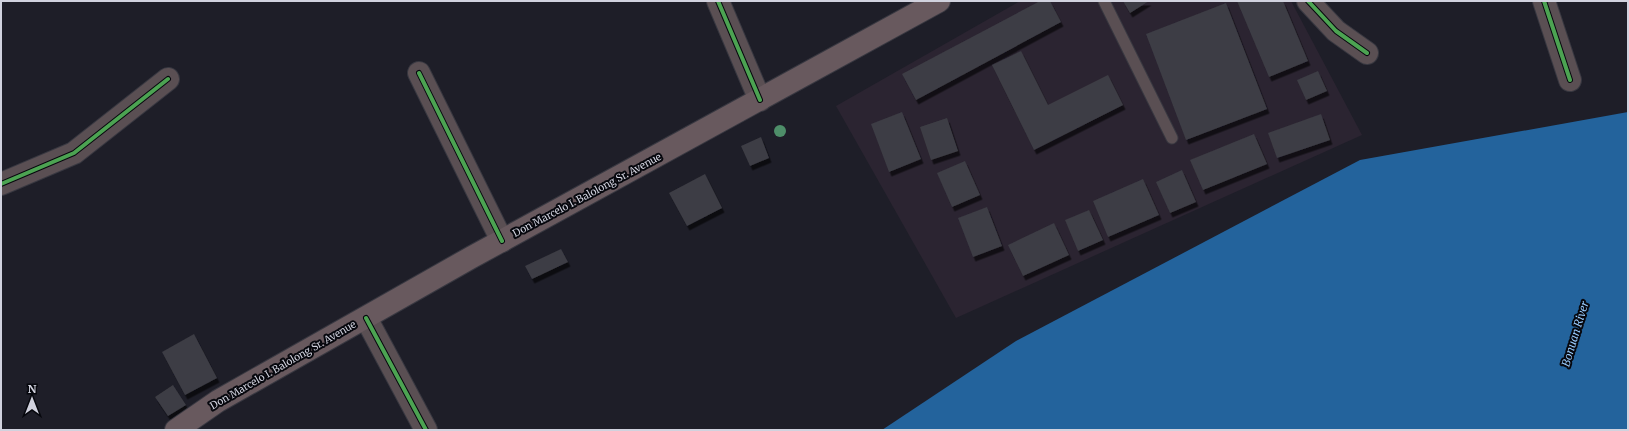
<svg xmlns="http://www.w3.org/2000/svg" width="1629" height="431" viewBox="0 0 1629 431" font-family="Merriweather,serif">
<defs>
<filter id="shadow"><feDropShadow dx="2.5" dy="4.5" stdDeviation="0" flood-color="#0009"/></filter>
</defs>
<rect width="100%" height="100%" fill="#1e1e28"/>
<path fill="#2b2431" d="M 1020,1 L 1291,1 L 1362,135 L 956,318 L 836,106 Z"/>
<path fill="#23639c" d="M 1628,112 L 1628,430 L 882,430 L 1016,341 L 1360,160 Z"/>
<path fill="#3c3c44" filter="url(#shadow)" d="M 1040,1 L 1050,1 L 1061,22 L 916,100 L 902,74 Z
M 1123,1 L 1149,1 L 1130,13 Z
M 1237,1 L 1283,1 L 1308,61 L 1269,77 Z
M 1226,3 L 1267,109 L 1186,140 L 1146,34 Z
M 1021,51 L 1048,105 L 1108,75 L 1123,105 L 1034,150 L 992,65 Z
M 1318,71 L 1327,91 L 1306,100 L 1297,80 Z
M 902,112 L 921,159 L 889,172 L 871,124 Z
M 1321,114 L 1330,140 L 1277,158 L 1268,133 Z
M 947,118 L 958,151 L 931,160 L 920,127 Z
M 1254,134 L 1267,164 L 1203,190 L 1190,160 Z
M 761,137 L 769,158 L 750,166 L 741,146 Z
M 965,161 L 980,195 L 952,207 L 937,173 Z
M 1182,170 L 1196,202 L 1170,213 L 1156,182 Z
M 705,174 L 722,208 L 687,226 L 669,193 Z
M 1143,179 L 1159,215 L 1108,237 L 1093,201 Z
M 987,207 L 1002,246 L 973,257 L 958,218 Z
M 1089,210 L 1103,240 L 1078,251 L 1065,220 Z
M 1054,223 L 1069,255 L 1023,276 L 1008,245 Z
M 561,249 L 568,262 L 532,279 L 525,266 Z
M 194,334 L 217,378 L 185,395 L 162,352 Z
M 173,385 L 186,405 L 168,416 L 155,397 Z"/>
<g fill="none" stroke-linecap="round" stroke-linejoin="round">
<g stroke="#383841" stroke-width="13">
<path id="lane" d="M 1104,1 L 1172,138"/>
</g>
<g stroke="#383841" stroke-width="24">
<path id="street" d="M 718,1 L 760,100
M 1308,1 L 1336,31 L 1367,53
M 1544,1 L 1570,80
M 419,73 L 502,241
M 1,184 L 74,153 L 168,79
M 366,318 L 426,430"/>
</g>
<g stroke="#383841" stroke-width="24">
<path id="primary" d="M 176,430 L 218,401 L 472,257 L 939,1"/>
</g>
<use href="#lane" stroke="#5a4f53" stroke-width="11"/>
<use href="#street" stroke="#5a4f53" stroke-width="22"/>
<use href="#primary" stroke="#68595e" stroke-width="22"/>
<g stroke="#06070d" stroke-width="6">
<path id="cycleway" d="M 718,1 L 760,100
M 1308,1 L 1336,31 L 1367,53
M 1544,1 L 1570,80
M 419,73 L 502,241
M 1,184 L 74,153 L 168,79
M 366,318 L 426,430"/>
</g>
<use href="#cycleway" stroke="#4ca352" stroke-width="4"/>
</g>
<circle fill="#4e8e69" cx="780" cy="131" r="6"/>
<g text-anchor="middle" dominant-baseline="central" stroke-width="4" stroke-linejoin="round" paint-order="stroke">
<g font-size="10" fill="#d1d2de" stroke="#06070d">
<text transform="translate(587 195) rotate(-28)">Don Marcelo I. Balolong Sr. Avenue</text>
<text transform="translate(283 365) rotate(-30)">Don Marcelo I. Balolong Sr. Avenue</text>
</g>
<g font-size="11" font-style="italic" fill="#99ccfe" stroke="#06070d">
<text transform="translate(1575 334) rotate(-73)">Bonuan River</text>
</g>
</g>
<rect width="1629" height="431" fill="none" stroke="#d1d2de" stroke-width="4"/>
<g transform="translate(32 399)" stroke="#06070d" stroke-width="3" paint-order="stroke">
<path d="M0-3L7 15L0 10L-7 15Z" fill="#d1d2de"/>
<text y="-6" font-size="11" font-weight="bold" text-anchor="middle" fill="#d1d2de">N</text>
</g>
</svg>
